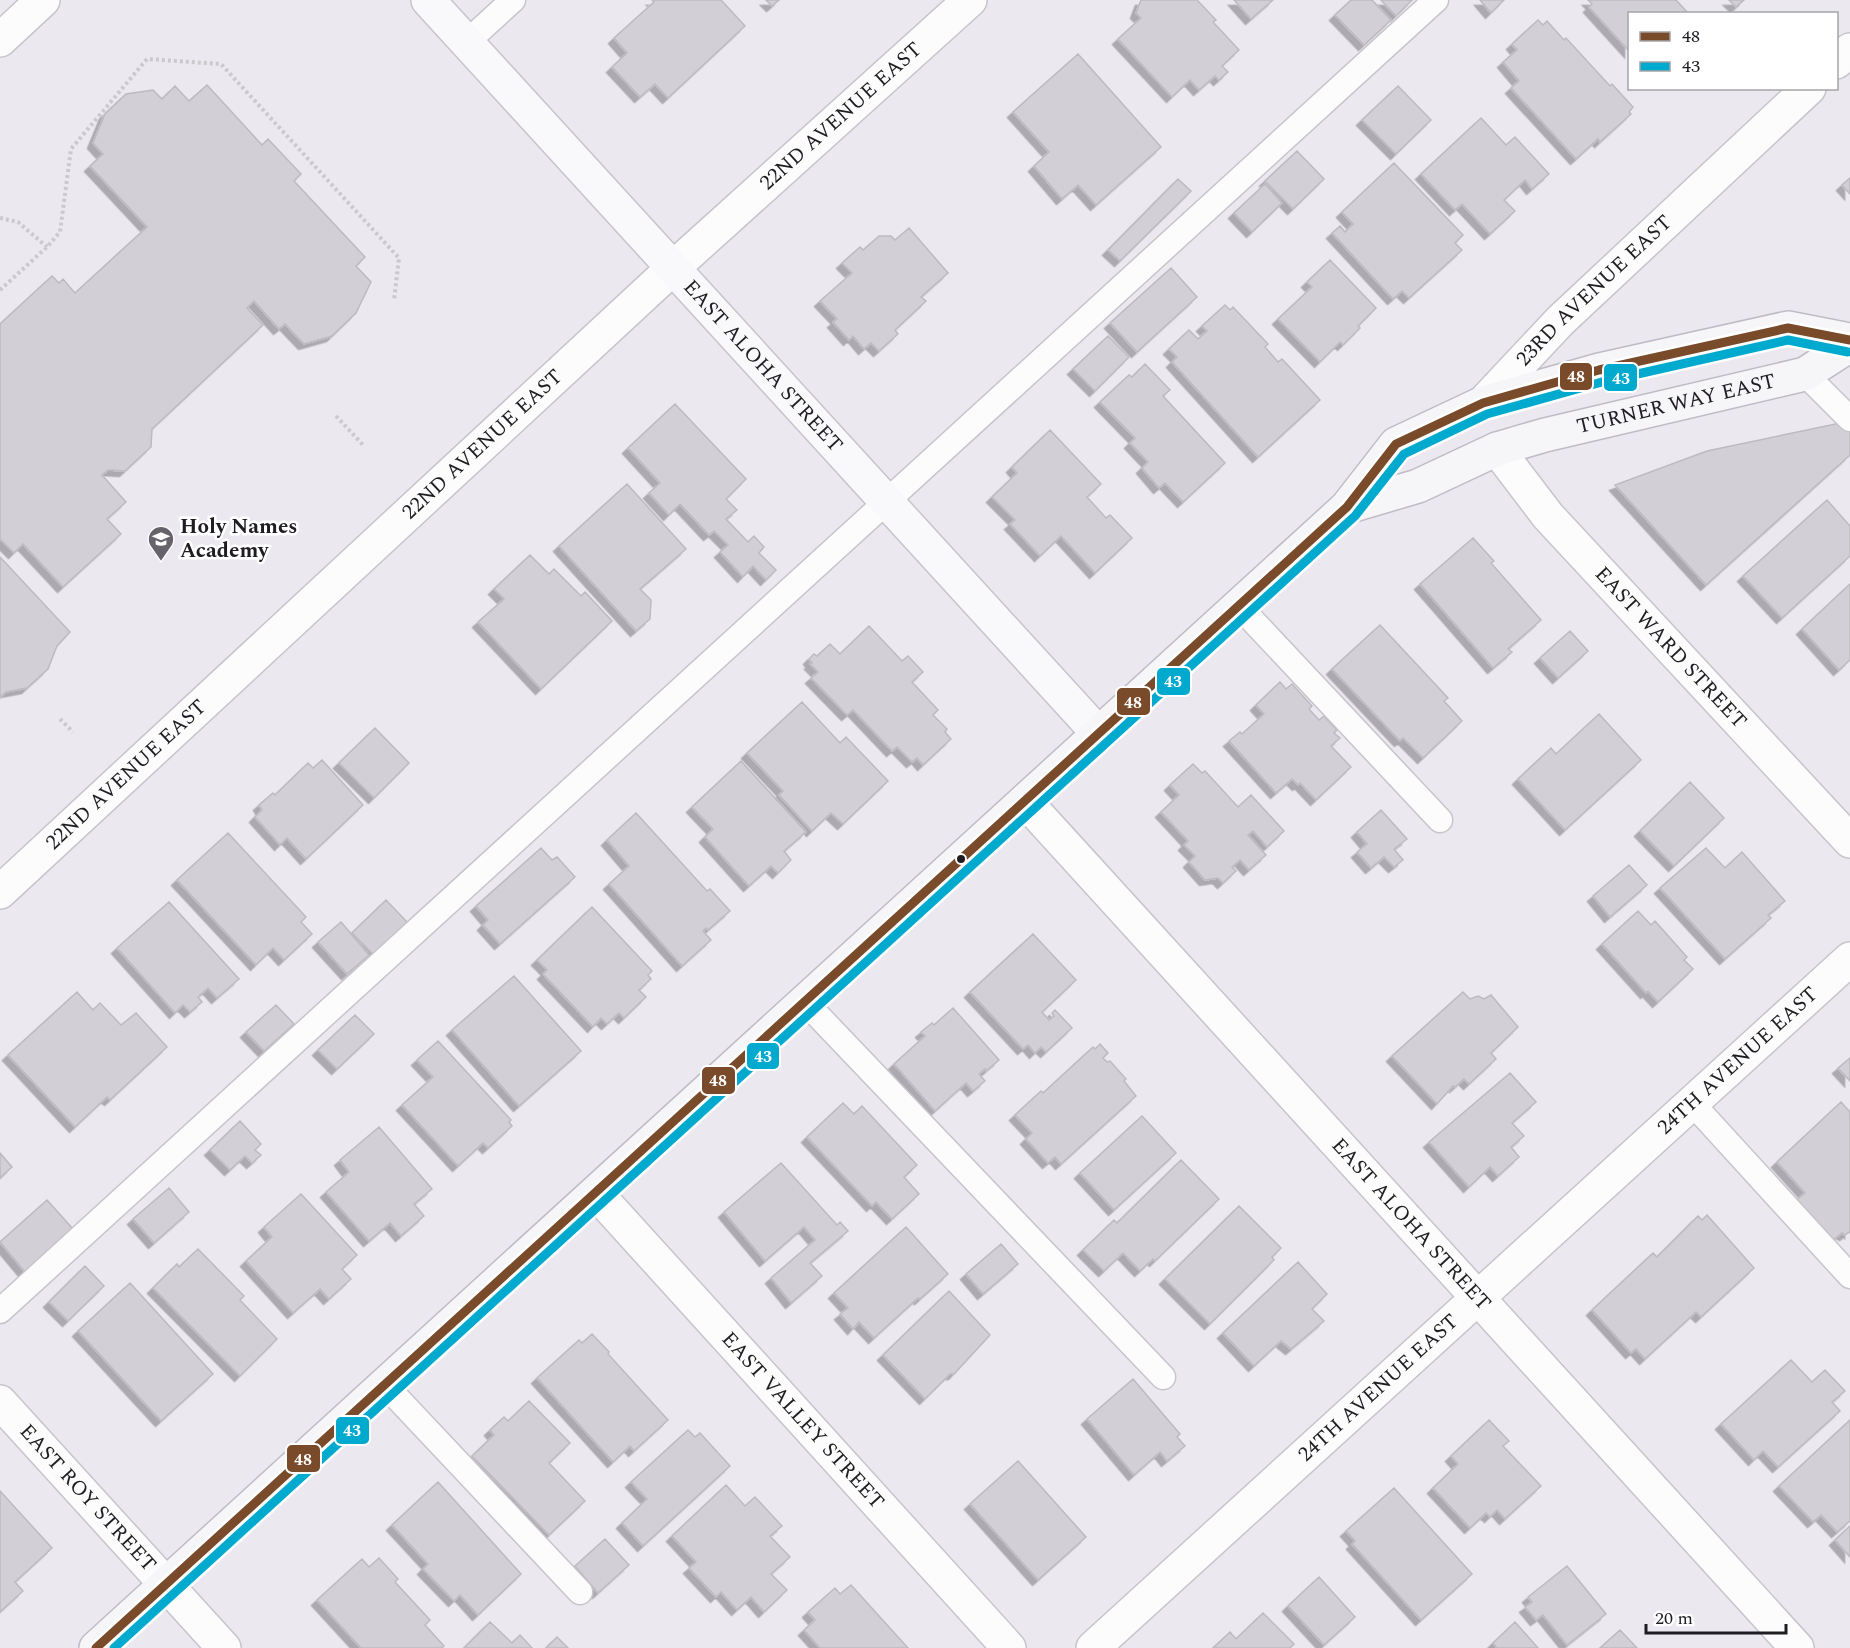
<svg xmlns="http://www.w3.org/2000/svg" width="1850" height="1648" viewBox="0 0 1850 1648" font-family="Spectral,serif">
<defs>
<filter id="shadow"><feDropShadow dx="-5.5" dy="5.5" stdDeviation="0" flood-color="#0004"/></filter>
</defs>
<rect width="100%" height="100%" fill="#ebe8f0"/>
<path fill="#d2d0d6" stroke="#bdbac0" stroke-width="1.5" filter="url(#shadow)" d="M 652,0 L 721,0 L 745,26 L 668,98 L 655,84 L 640,97 L 612,67 L 627,53 L 614,38 L 654,2 Z
M 766,0 L 779,0 L 772,6 Z
M 1141,0 L 1197,0 L 1216,20 L 1213,22 L 1239,50 L 1222,66 L 1228,72 L 1219,80 L 1215,76 L 1199,90 L 1190,80 L 1172,97 L 1118,39 L 1141,18 L 1136,13 Z
M 1234,0 L 1273,0 L 1251,19 Z
M 1351,0 L 1372,0 L 1391,20 L 1364,45 L 1335,15 Z
M 1381,0 L 1412,0 L 1396,16 Z
M 1480,0 L 1504,0 L 1491,13 Z
M 1588,0 L 1676,0 L 1689,14 L 1630,14 L 1630,52 L 1589,7 L 1592,4 Z
M 1729,0 L 1744,0 L 1736,7 Z
M 1538,20 L 1543,25 L 1547,21 L 1564,40 L 1566,38 L 1610,86 L 1612,84 L 1633,107 L 1629,112 L 1631,114 L 1600,142 L 1598,139 L 1576,159 L 1511,88 L 1519,81 L 1503,62 L 1517,50 L 1512,44 Z
M 1078,54 L 1161,147 L 1096,205 L 1078,185 L 1062,199 L 1034,166 L 1049,152 L 1013,112 Z
M 207,85 L 262,145 L 268,139 L 301,174 L 294,181 L 365,257 L 356,266 L 371,282 L 356,313 L 332,336 L 304,344 L 285,324 L 279,329 L 254,301 L 247,308 L 263,325 L 152,429 L 151,447 L 125,471 L 108,470 L 102,475 L 126,502 L 107,519 L 121,534 L 63,587 L 23,544 L 14,553 L 0,539 L 0,324 L 52,276 L 59,283 L 63,279 L 75,293 L 147,227 L 90,166 L 103,154 L 93,143 L 105,114 L 126,94 L 153,90 L 162,99 L 175,86 L 189,101 Z
M 1398,86 L 1431,120 L 1396,154 L 1362,120 Z
M 1481,118 L 1506,145 L 1515,137 L 1549,174 L 1532,189 L 1525,180 L 1504,200 L 1515,211 L 1490,234 L 1462,204 L 1455,210 L 1421,174 Z
M 1297,151 L 1324,179 L 1293,209 L 1265,181 Z
M 1394,163 L 1463,235 L 1455,243 L 1462,250 L 1409,298 L 1402,291 L 1393,299 L 1332,233 L 1340,226 L 1345,232 L 1353,224 L 1342,212 Z
M 1850,178 L 1850,194 L 1842,185 Z
M 1178,179 L 1191,191 L 1120,261 L 1108,250 Z
M 1265,184 L 1282,203 L 1252,232 L 1234,213 Z
M 909,228 L 948,273 L 921,297 L 926,301 L 895,330 L 898,334 L 879,351 L 871,343 L 864,349 L 853,336 L 849,340 L 833,322 L 837,319 L 820,301 L 852,273 L 842,263 L 860,247 L 863,250 L 879,236 L 891,236 L 895,240 Z
M 1330,260 L 1376,308 L 1358,326 L 1360,328 L 1343,345 L 1340,342 L 1320,362 L 1278,319 L 1312,287 L 1307,282 Z
M 1171,268 L 1197,297 L 1137,352 L 1110,323 Z
M 1225,305 L 1230,310 L 1233,307 L 1268,344 L 1265,347 L 1278,362 L 1282,359 L 1320,400 L 1258,457 L 1172,362 L 1177,357 L 1169,349 L 1189,330 L 1198,339 L 1207,331 L 1202,326 Z
M 1108,336 L 1129,357 L 1095,391 L 1073,369 Z
M 1145,364 L 1170,390 L 1163,396 L 1225,463 L 1183,502 L 1165,483 L 1159,488 L 1142,468 L 1148,462 L 1130,443 L 1135,438 L 1100,402 L 1129,375 L 1132,377 Z
M 675,404 L 746,479 L 726,499 L 737,510 L 726,519 L 748,542 L 754,536 L 764,547 L 759,553 L 776,570 L 766,580 L 753,566 L 743,577 L 720,552 L 728,545 L 714,531 L 709,535 L 680,504 L 669,515 L 649,493 L 660,483 L 628,448 Z
M 1845,422 L 1850,428 L 1850,455 L 1706,585 L 1615,485 L 1707,451 Z
M 1050,430 L 1101,484 L 1087,497 L 1106,518 L 1110,515 L 1132,538 L 1095,573 L 1061,536 L 1040,556 L 1010,524 L 1015,520 L 992,497 L 1017,473 L 1012,467 Z
M 627,484 L 686,549 L 640,589 L 651,600 L 650,619 L 636,631 L 559,546 Z
M 1827,500 L 1850,526 L 1850,556 L 1782,618 L 1743,576 Z
M 1473,538 L 1494,561 L 1491,563 L 1541,620 L 1508,649 L 1512,652 L 1493,668 L 1420,584 Z
M 530,555 L 549,574 L 554,569 L 581,596 L 585,592 L 612,621 L 541,689 L 478,622 L 504,599 L 494,589 Z
M 0,557 L 70,632 L 57,646 L 48,669 L 27,688 L 6,692 L 0,697 Z
M 1850,584 L 1850,660 L 1839,670 L 1802,629 Z
M 1380,625 L 1448,698 L 1444,701 L 1462,721 L 1423,758 L 1403,738 L 1400,741 L 1332,669 Z
M 869,626 L 902,661 L 908,656 L 923,672 L 912,682 L 938,710 L 933,715 L 947,729 L 945,732 L 951,739 L 923,765 L 917,758 L 912,762 L 897,747 L 892,751 L 853,710 L 847,715 L 811,678 L 818,672 L 810,664 L 812,663 L 809,659 L 814,654 L 817,656 L 830,644 L 840,654 Z
M 1570,631 L 1588,651 L 1558,678 L 1540,658 Z
M 1280,682 L 1286,689 L 1292,684 L 1312,706 L 1309,709 L 1319,720 L 1324,716 L 1337,730 L 1334,733 L 1340,738 L 1331,746 L 1351,767 L 1316,800 L 1300,783 L 1298,785 L 1292,779 L 1276,793 L 1229,741 L 1240,732 L 1242,734 L 1264,714 L 1256,705 Z
M 802,702 L 840,743 L 846,737 L 888,781 L 843,824 L 831,813 L 812,831 L 779,795 L 783,791 L 747,753 Z
M 1599,714 L 1641,760 L 1565,830 L 1518,779 L 1551,748 L 1556,754 Z
M 375,728 L 409,763 L 374,798 L 339,763 Z
M 322,760 L 363,805 L 306,859 L 287,838 L 280,845 L 255,817 L 262,810 L 259,805 L 273,793 L 275,795 L 308,763 L 313,768 Z
M 741,761 L 806,832 L 784,851 L 791,860 L 778,873 L 771,866 L 749,886 L 705,837 L 713,829 L 692,807 Z
M 1193,764 L 1202,773 L 1205,771 L 1238,807 L 1251,795 L 1284,831 L 1267,847 L 1253,831 L 1248,835 L 1266,855 L 1249,870 L 1240,860 L 1232,867 L 1236,871 L 1223,883 L 1218,878 L 1205,880 L 1189,862 L 1195,856 L 1184,845 L 1188,841 L 1161,812 L 1179,795 L 1170,785 Z
M 1690,782 L 1724,818 L 1674,866 L 1640,831 Z
M 1381,810 L 1407,839 L 1394,849 L 1403,860 L 1394,867 L 1384,857 L 1371,868 L 1357,852 L 1367,844 L 1357,832 Z
M 636,813 L 707,891 L 710,889 L 730,911 L 708,930 L 706,928 L 703,931 L 711,940 L 682,966 L 609,884 L 629,866 L 607,840 Z
M 228,833 L 306,917 L 301,922 L 312,934 L 284,960 L 273,948 L 256,965 L 177,880 Z
M 541,848 L 552,860 L 557,857 L 575,877 L 500,944 L 483,925 L 488,920 L 476,906 Z
M 1706,848 L 1725,868 L 1742,852 L 1785,901 L 1768,915 L 1771,918 L 1725,959 L 1660,888 Z
M 1629,865 L 1647,885 L 1610,917 L 1593,896 Z
M 386,900 L 407,922 L 374,955 L 352,933 Z
M 169,902 L 239,979 L 217,998 L 208,988 L 198,997 L 202,1002 L 190,1012 L 183,1005 L 175,1013 L 117,948 Z
M 592,907 L 652,971 L 648,975 L 651,979 L 639,990 L 646,997 L 624,1018 L 619,1013 L 607,1024 L 601,1018 L 593,1027 L 543,974 L 547,970 L 537,960 Z
M 1638,911 L 1651,925 L 1655,921 L 1687,957 L 1684,960 L 1693,969 L 1658,1002 L 1648,991 L 1646,993 L 1602,944 Z
M 341,922 L 369,955 L 347,974 L 318,942 Z
M 1033,934 L 1076,980 L 1042,1012 L 1049,1020 L 1054,1016 L 1052,1013 L 1055,1010 L 1072,1028 L 1046,1052 L 1041,1047 L 1035,1053 L 1028,1045 L 1023,1049 L 970,992 Z
M 514,976 L 581,1051 L 519,1106 L 452,1030 Z
M 77,992 L 93,1010 L 100,1003 L 121,1025 L 136,1013 L 167,1047 L 110,1100 L 107,1097 L 75,1127 L 8,1055 Z
M 1463,992 L 1470,999 L 1478,996 L 1484,999 L 1491,995 L 1518,1027 L 1491,1053 L 1496,1059 L 1469,1084 L 1464,1079 L 1455,1087 L 1453,1086 L 1437,1104 L 1392,1056 Z
M 276,1005 L 294,1024 L 264,1051 L 246,1032 Z
M 953,1008 L 999,1060 L 986,1071 L 985,1069 L 979,1074 L 985,1081 L 973,1091 L 966,1083 L 935,1111 L 894,1064 L 925,1036 L 921,1032 L 932,1023 L 934,1025 Z
M 355,1015 L 374,1034 L 337,1069 L 318,1050 Z
M 438,1041 L 511,1120 L 509,1122 L 512,1126 L 488,1148 L 483,1143 L 458,1166 L 402,1105 L 433,1077 L 417,1060 Z
M 1100,1044 L 1108,1053 L 1103,1058 L 1107,1062 L 1110,1061 L 1126,1079 L 1124,1081 L 1136,1096 L 1061,1164 L 1055,1157 L 1048,1163 L 1026,1139 L 1032,1133 L 1015,1115 L 1041,1091 L 1043,1093 L 1093,1047 L 1095,1049 Z
M 1850,1058 L 1850,1081 L 1838,1068 Z
M 1510,1073 L 1536,1102 L 1512,1123 L 1524,1136 L 1511,1147 L 1519,1157 L 1498,1176 L 1490,1167 L 1469,1187 L 1429,1142 Z
M 1841,1102 L 1850,1112 L 1850,1233 L 1849,1232 L 1845,1235 L 1842,1233 L 1832,1241 L 1795,1201 L 1805,1193 L 1777,1162 Z
M 843,1103 L 854,1114 L 862,1106 L 917,1165 L 904,1177 L 919,1194 L 892,1219 L 876,1202 L 872,1206 L 807,1137 Z
M 1142,1116 L 1176,1153 L 1114,1210 L 1080,1173 Z
M 240,1121 L 261,1144 L 255,1150 L 261,1155 L 252,1163 L 245,1156 L 230,1170 L 210,1150 Z
M 379,1127 L 432,1189 L 414,1204 L 424,1216 L 401,1236 L 390,1223 L 369,1241 L 326,1192 L 349,1172 L 340,1160 Z
M 0,1153 L 12,1167 L 0,1178 Z
M 1181,1160 L 1219,1199 L 1155,1261 L 1153,1259 L 1140,1271 L 1123,1253 L 1104,1271 L 1083,1250 L 1114,1220 L 1117,1223 Z
M 781,1163 L 837,1225 L 840,1222 L 848,1231 L 810,1263 L 822,1276 L 791,1303 L 771,1278 L 815,1240 L 804,1227 L 765,1261 L 724,1212 Z
M 169,1188 L 189,1212 L 154,1243 L 133,1219 Z
M 301,1194 L 357,1255 L 342,1269 L 351,1279 L 329,1299 L 320,1289 L 293,1313 L 246,1261 L 272,1237 L 264,1227 Z
M 47,1200 L 73,1229 L 25,1272 L 0,1242 Z
M 1239,1206 L 1281,1248 L 1272,1257 L 1274,1260 L 1210,1324 L 1165,1279 Z
M 1707,1215 L 1754,1268 L 1701,1317 L 1696,1312 L 1645,1359 L 1636,1349 L 1631,1353 L 1592,1310 L 1653,1253 L 1657,1257 L 1698,1216 L 1702,1220 Z
M 906,1227 L 948,1274 L 920,1299 L 918,1298 L 874,1338 L 859,1322 L 853,1329 L 840,1314 L 848,1308 L 834,1293 Z
M 1001,1244 L 1018,1264 L 983,1294 L 966,1274 Z
M 198,1249 L 244,1296 L 240,1300 L 277,1339 L 240,1376 L 153,1288 L 177,1264 L 179,1267 Z
M 1298,1262 L 1327,1294 L 1312,1309 L 1324,1321 L 1291,1349 L 1281,1341 L 1254,1366 L 1223,1333 Z
M 85,1266 L 104,1286 L 68,1321 L 49,1302 Z
M 130,1283 L 213,1374 L 161,1421 L 78,1331 Z
M 949,1291 L 990,1335 L 954,1374 L 950,1374 L 925,1399 L 883,1355 Z
M 592,1334 L 609,1352 L 608,1354 L 668,1420 L 634,1451 L 630,1446 L 613,1462 L 537,1378 L 579,1340 L 582,1343 Z
M 1791,1360 L 1812,1382 L 1825,1370 L 1845,1391 L 1832,1402 L 1840,1411 L 1778,1467 L 1763,1451 L 1754,1460 L 1721,1424 Z
M 1133,1379 L 1180,1434 L 1177,1437 L 1185,1446 L 1167,1461 L 1160,1452 L 1134,1475 L 1087,1419 Z
M 529,1401 L 570,1443 L 549,1463 L 585,1501 L 549,1535 L 472,1456 L 494,1435 L 490,1430 L 504,1417 L 508,1421 Z
M 1489,1420 L 1509,1441 L 1503,1446 L 1541,1486 L 1505,1519 L 1497,1510 L 1490,1517 L 1486,1513 L 1470,1528 L 1433,1488 L 1458,1464 L 1451,1456 Z
M 1850,1420 L 1850,1521 L 1837,1532 L 1821,1515 L 1813,1522 L 1779,1486 Z
M 688,1430 L 695,1437 L 700,1433 L 730,1466 L 643,1546 L 622,1523 L 647,1499 L 631,1482 Z
M 1018,1461 L 1086,1537 L 1038,1580 L 970,1504 Z
M 438,1482 L 521,1574 L 478,1615 L 460,1595 L 454,1601 L 423,1569 L 428,1564 L 392,1525 Z
M 726,1485 L 745,1506 L 755,1497 L 782,1526 L 770,1536 L 790,1557 L 771,1574 L 787,1590 L 764,1612 L 751,1597 L 737,1610 L 721,1592 L 716,1597 L 689,1568 L 696,1562 L 672,1536 Z
M 1394,1488 L 1472,1574 L 1421,1620 L 1352,1544 L 1355,1541 L 1346,1531 Z
M 0,1491 L 52,1548 L 15,1582 L 23,1591 L 0,1612 Z
M 1850,1526 L 1850,1557 L 1835,1540 Z
M 605,1539 L 629,1565 L 598,1593 L 575,1566 Z
M 379,1558 L 398,1579 L 395,1582 L 430,1620 L 425,1625 L 444,1646 L 442,1648 L 361,1648 L 317,1600 L 362,1559 L 369,1567 Z
M 1567,1566 L 1606,1614 L 1567,1645 L 1543,1615 L 1536,1620 L 1525,1607 L 1532,1602 L 1528,1597 Z
M 1319,1577 L 1355,1617 L 1324,1645 L 1288,1606 Z
M 851,1585 L 908,1648 L 820,1648 L 804,1630 L 815,1620 L 808,1612 L 835,1588 L 840,1594 Z
M 1263,1613 L 1294,1644 L 1290,1648 L 1213,1648 L 1230,1632 L 1236,1639 Z
M 490,1622 L 512,1643 L 520,1635 L 532,1648 L 464,1648 Z
M 1515,1622 L 1538,1648 L 1497,1648 L 1493,1643 Z
M 1620,1630 L 1637,1648 L 1600,1648 Z
M 557,1637 L 568,1648 L 546,1648 Z"/>
<g fill="none" stroke-linecap="round" stroke-linejoin="round">
<g stroke="#c7c5cb" stroke-width="27">
<path id="lane" d="M 467,42 L 513,0
M 1805,374 L 1850,419
M 1239,606 L 1440,820
M 805,1002 L 1163,1377
M 1691,1102 L 1850,1276
M 0,1311 L 1436,0
M 385,1385 L 580,1592"/>
</g>
<g stroke="#c7c5cb" stroke-width="36">
<g id="street">
<path d="M 0,40 L 43,0"/>
<path d="M 1836,62 L 1850,50"/>
<path id="s1" d="M 1483,403 L 1560,321 L 1809,88"/>
<path id="s2" d="M 1497,449 L 1548,516 L 1850,841"/>
<path id="s3" d="M 1025,801 L 1797,1648"/>
<path id="s4" d="M 0,892 L 673,268 L 970,0"/>
<path id="s5" d="M 597,1194 L 1009,1648"/>
<path id="s6" d="M 0,1402 L 224,1648"/>
<path id="s7" d="M 1093,1648 L 1850,959"/>
</g>
</g>
<g stroke="#c7c5cb" stroke-width="36">
<g id="secondary">
<path id="s8" d="M 428,0 L 1099,734"/>
</g>
</g>
<g stroke="#c0bcc6" stroke-width="36">
<g id="primary">
<path id="s9" d="M 1347,507 L 1418,486 L 1497,449 L 1545,435 L 1805,374 L 1850,345"/>
<path d="M 96,1648 L 1347,507 L 1396,444 L 1483,403 L 1599,370 L 1788,328 L 1850,340"/>
</g>
</g>
<path stroke="#cac9cb" stroke-width="4" stroke-dasharray="3 3" stroke-linecap="butt" d="M 0,218 L 18,222 L 47,247
M 0,290 L 47,247 L 60,232 L 71,149 L 147,59 L 221,64 L 399,258 L 394,300
M 336,416 L 364,446
M 60,719 L 73,732"/>
<use href="#lane" stroke="#fcfcfd" stroke-width="24"/>
<use href="#street" stroke="#fcfcfd" stroke-width="33"/>
<use href="#secondary" stroke="#f9f8fb" stroke-width="33"/>
<use href="#primary" stroke="#f6f5f8" stroke-width="33"/>
<g stroke="#fff" stroke-width="14">
<path id="bus-1" d="M 96,1648 L 1347,507 L 1396,444 L 1483,403 L 1599,370 L 1788,328 L 1850,340"/>
</g>
<g stroke="#fff" stroke-width="14">
<path id="bus-2" d="M 114,1648 L 1355,516 L 1404,454 L 1487,414 L 1602,382 L 1788,340 L 1848,352"/>
</g>
<use href="#bus-1" stroke="#7a4b2a" stroke-width="9"/>
<use href="#bus-2" stroke="#00a9ce" stroke-width="9"/>
</g>
<defs>
<g id="school-pin" transform="scale(1.35)"><path d="M0 17L-7.5 6A9.5 9.5 0 1 1 7.5 6Z" fill="#66636a" stroke="#fff"/><path d="M0-5L7-2L0 1L-7-2ZM-4 1L0 2.5L4 1V4Q0 6-4 4Z" fill="#fff"/></g>
</defs>
<g fill-rule="evenodd">
<use href="#school-pin" x="161" y="539"/>
</g>
<circle fill="#1f1c22" stroke="#fff" stroke-width="2" cx="961" cy="859" r="5"/>
<g text-anchor="middle" dominant-baseline="central" stroke-width="5" stroke-linejoin="round" paint-order="stroke">
<g font-size="21" fill="#1f1c22" stroke="#fff">
<text stroke="none"><textPath href="#s4" startOffset="1144">22ND AVENUE EAST</textPath></text>
<text stroke="none"><textPath href="#s1" startOffset="158">23RD AVENUE EAST</textPath></text>
<text stroke="none"><textPath href="#s8" startOffset="496">EAST ALOHA STREET</textPath></text>
<text stroke="none"><textPath href="#s9" startOffset="346">TURNER WAY EAST</textPath></text>
<text stroke="none"><textPath href="#s4" startOffset="658">22ND AVENUE EAST</textPath></text>
<text stroke="none"><textPath href="#s2" startOffset="264">EAST WARD STREET</textPath></text>
<text stroke="none"><textPath href="#s4" startOffset="172">22ND AVENUE EAST</textPath></text>
<text stroke="none"><textPath href="#s7" startOffset="872">24TH AVENUE EAST</textPath></text>
<text stroke="none"><textPath href="#s3" startOffset="573">EAST ALOHA STREET</textPath></text>
<text stroke="none"><textPath href="#s7" startOffset="386">24TH AVENUE EAST</textPath></text>
<text stroke="none"><textPath href="#s5" startOffset="306">EAST VALLEY STREET</textPath></text>
<text stroke="none"><textPath href="#s6" startOffset="130">EAST ROY STREET</textPath></text>
</g>
<g font-size="21" font-weight="bold" fill="#1f1c22" stroke="#fff" text-anchor="start">
<text x="180" y="527">Holy Names<tspan x="180" dy="24">Academy</tspan></text>
</g>
</g>
<g stroke="#fff" stroke-width="2">
<rect x="1559" y="362" width="34" height="29" rx="6" fill="#7a4b2a"/>
<rect x="1603" y="363" width="35" height="29" rx="6" fill="#00a9ce"/>
<rect x="1156" y="667" width="35" height="29" rx="6" fill="#00a9ce"/>
<rect x="1116" y="687" width="35" height="29" rx="6" fill="#7a4b2a"/>
<rect x="746" y="1042" width="34" height="28" rx="6" fill="#00a9ce"/>
<rect x="701" y="1066" width="35" height="29" rx="6" fill="#7a4b2a"/>
<rect x="335" y="1416" width="35" height="29" rx="6" fill="#00a9ce"/>
<rect x="286" y="1444" width="35" height="29" rx="6" fill="#7a4b2a"/>
</g>
<g font-size="16" text-anchor="middle" font-weight="bold" fill="#fff">
<text x="1576" y="382">48</text>
<text x="1621" y="384">43</text>
<text x="1173" y="687">43</text>
<text x="1133" y="708">48</text>
<text x="763" y="1062">43</text>
<text x="718" y="1086">48</text>
<text x="352" y="1436">43</text>
<text x="303" y="1465">48</text>
</g>
<rect x="1628" y="12" width="210" height="78" fill="#ffffff" stroke="#a5a4a7" stroke-width="1.5"/>
<rect x="1640" y="32" width="30" height="9" fill="#7a4b2a" stroke="#a5a4a7" stroke-width="1.5"/>
<text x="1682" y="42" font-size="18" fill="#1f1c22">48</text>
<rect x="1640" y="62" width="30" height="9" fill="#00a9ce" stroke="#a5a4a7" stroke-width="1.5"/>
<text x="1682" y="72" font-size="18" fill="#1f1c22">43</text>
<path d="M1646 1624v9h140v-9" fill="none" stroke="#1f1c22" stroke-width="3"/>
<text x="1655" y="1624" font-size="18" fill="#1f1c22" stroke="#ffffff" stroke-width="4.5" paint-order="stroke">20 m</text>
</svg>
